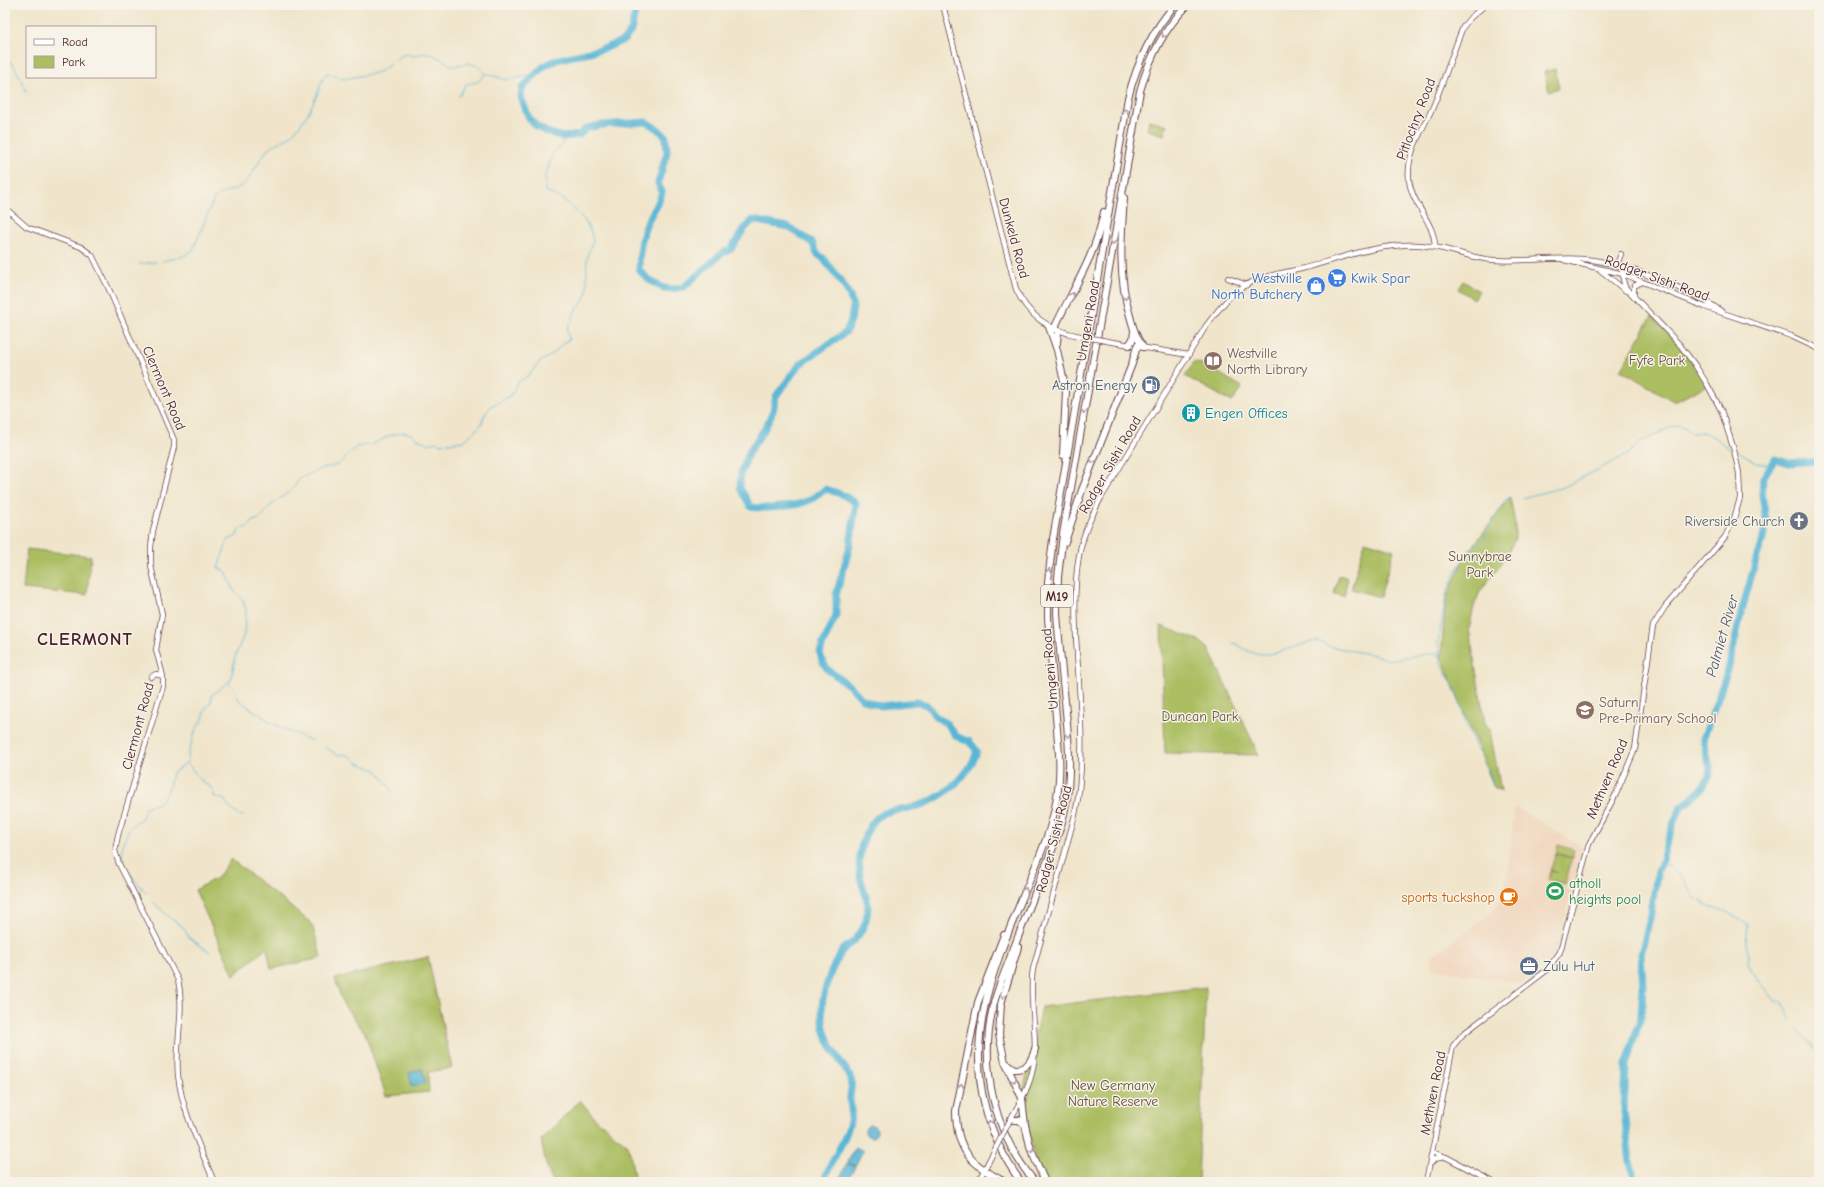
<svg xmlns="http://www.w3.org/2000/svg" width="1824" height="1187" viewBox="0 0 1824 1187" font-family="'Comic Neue',sans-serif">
<rect width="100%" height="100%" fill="#f7f3e8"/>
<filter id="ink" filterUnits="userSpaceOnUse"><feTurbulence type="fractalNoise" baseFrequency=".025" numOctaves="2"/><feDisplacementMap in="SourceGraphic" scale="8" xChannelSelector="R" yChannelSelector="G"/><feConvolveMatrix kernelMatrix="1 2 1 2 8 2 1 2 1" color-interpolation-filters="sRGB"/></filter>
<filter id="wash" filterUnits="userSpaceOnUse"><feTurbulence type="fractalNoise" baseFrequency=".012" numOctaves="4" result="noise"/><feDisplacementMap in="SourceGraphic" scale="16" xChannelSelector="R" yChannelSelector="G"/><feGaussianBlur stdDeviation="0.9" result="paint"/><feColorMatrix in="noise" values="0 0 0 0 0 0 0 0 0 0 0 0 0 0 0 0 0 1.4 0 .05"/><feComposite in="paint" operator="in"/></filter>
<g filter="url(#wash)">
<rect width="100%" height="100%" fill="#f0e5cb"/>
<path fill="#f0d6bc" d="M 1515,807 L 1583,847 L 1557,950 L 1547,965 L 1520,984 L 1432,968 L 1430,957 L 1488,916 L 1502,900 L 1505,891 Z"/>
<path fill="#abbe62" stroke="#7a6e46" d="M 1555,69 L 1559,88 L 1549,91 L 1544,72 Z
M 1149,120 L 1167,125 L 1164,135 L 1147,130 Z
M 1463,281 L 1479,291 L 1474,299 L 1458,289 Z
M 1652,316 L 1682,348 L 1707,385 L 1675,402 L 1621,370 Z
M 1194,362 L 1206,365 L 1242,387 L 1232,402 L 1185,376 Z
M 1510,497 L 1515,524 L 1515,539 L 1505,558 L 1480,592 L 1474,606 L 1469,629 L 1485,723 L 1490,730 L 1501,791 L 1494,787 L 1441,656 L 1446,598 L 1465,557 Z
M 1365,541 L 1394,550 L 1380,597 L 1351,589 Z
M 27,549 L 91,556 L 87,595 L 23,589 Z
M 1339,575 L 1348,578 L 1344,596 L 1334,594 Z
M 1161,626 L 1198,640 L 1208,648 L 1259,755 L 1165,753 Z
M 1558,845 L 1574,850 L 1572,858 L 1556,853 Z
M 1555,854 L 1572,858 L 1565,884 L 1548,879 L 1551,871 L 1558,873 L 1551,870 Z
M 231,859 L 311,923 C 313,926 321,954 321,958 L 271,969 L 267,948 L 234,975 L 195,890 L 218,877 Z
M 428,957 L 452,1068 L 428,1072 L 429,1092 L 386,1096 L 365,1033 L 343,1004 L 335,979 Z
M 1206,987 L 1198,1182 L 1047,1182 L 1036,1164 L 1022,1098 L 1041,1007 Z
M 580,1100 L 598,1122 L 605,1125 L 615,1135 L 626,1143 L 630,1153 L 635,1182 L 553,1182 C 546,1169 544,1155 541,1140 Z"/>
<path fill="#58b6d6" stroke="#516a80" d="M 422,1069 L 426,1083 L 412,1086 L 409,1073 Z
M865 1131a6 6 0 1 1 12 0a6 6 0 1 1-12 0Z
M 855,1147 L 863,1151 L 855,1166 L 848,1162 Z
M 847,1163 L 855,1167 L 847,1182 L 838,1182 Z"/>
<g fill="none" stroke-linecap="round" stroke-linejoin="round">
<path stroke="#58b6d6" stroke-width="1" d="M 5,56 L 15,67 L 27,93
M 459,96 L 466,84 L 478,82 L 485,74
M 163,261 L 184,256 L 193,250 L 214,199 C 221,191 229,192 238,188 C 252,180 257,161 268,149 C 276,141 286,142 293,133 C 304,122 312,107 318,92 C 321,84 322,78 327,73 L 344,79 L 375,73 L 383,70 L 400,56 L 407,54 L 414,56 L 425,53 L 432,54 L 453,66 L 470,63 L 479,67 L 485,73 L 506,80 L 535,74
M 139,264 L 156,262
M 1739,452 L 1757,462 L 1770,465
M 1522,498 L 1564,487 L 1628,454 L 1639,443 L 1675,425 L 1685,427 L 1689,432 L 1693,433 L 1703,432 L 1714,437 L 1730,449
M 1233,643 C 1241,645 1246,652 1255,653 C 1277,658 1297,643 1318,641 L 1328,646 L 1374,655 L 1389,660 L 1426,654 L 1439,654
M 229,683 L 234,688 L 239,700 L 250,708 L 275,725 L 312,741
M 324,746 L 337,755 L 345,754 L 351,757 L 356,762 L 378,771 L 393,792
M 187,763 L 204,784 L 210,786 L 215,797 L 225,800 C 229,808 234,814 243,816
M 1494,787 L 1490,773 L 1483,762 L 1483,757 L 1476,748 L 1466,724 L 1461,704 L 1455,688 L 1441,665 L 1438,643 L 1447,591 L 1459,566 L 1465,557 L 1484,539 L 1505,500 L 1510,497
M 1661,863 L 1670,866 L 1687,884 L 1694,897 L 1707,905 L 1727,912 L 1748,924 L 1746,944 L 1749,955 L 1748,963 L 1752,971 L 1776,1002 L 1783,1003 L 1791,1020
M 146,893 C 131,874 113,860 127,834 C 127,834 129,829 129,829 C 133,824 140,821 143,816 C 144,813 143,810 145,807 L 159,803 L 168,791 L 172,774 L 188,761 L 188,754 L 196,729 L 203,719 L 205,709 L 211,702 L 212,695 L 231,680 L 235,657 L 244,634 L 246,610 L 243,600 L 234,591 L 226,571 L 218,568 L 228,540 L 237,536 L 239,529 L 248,527 L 253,521 L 261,518 L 271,505 L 293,489 L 299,479 L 322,468 L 331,467 L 339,464 L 356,447 L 366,445 L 369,446 L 389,436 L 403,432 L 412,434 L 418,439 L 429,444 L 437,442 L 440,444 L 464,441 L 481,425 L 485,414 L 492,405 L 500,402 L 512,394 L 517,383 L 529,375 L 540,362 L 553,354 L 563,343 L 569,340 L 567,330 L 569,324 C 573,321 572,318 574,313 C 577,308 586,300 587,293 C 589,273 582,262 593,242 C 592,221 565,197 546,192 L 545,189 L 546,185 L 545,176 L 553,154 L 562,145 L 563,137
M 153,902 L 168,916 L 184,928 L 189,938 L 210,952
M 1798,1029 L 1808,1039 L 1819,1056"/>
<path stroke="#58b6d6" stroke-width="7" d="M 633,5 L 635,12 L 631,31 L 624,40 L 606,48 L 556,60 L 544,66 L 522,88 L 521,97 L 529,118 L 537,127 L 547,132 L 563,137 L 579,135 L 587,128 L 601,125 L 646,122 L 658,129 L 666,137 L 667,152 L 658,183 L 662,192 C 659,203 653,211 648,221 C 641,237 639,253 639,270 L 649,280 L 663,288 L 673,289 L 684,287 L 721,254 L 731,249 L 744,229 L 753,220 L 788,227 L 812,242 L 817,254 L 823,258 L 843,284 L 850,296 L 853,307 L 851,320 L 846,332 L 800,364 L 776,396 L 773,411 L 765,428 L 749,452 L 741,473 L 740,488 L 751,507 C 765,510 798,506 810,500 C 816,497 821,492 826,489 L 843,495 L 856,503 L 850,546 L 836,595 L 836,615 L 822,646 L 820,653 L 822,660 L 827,669 L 851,687 L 862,699 L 872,703 L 881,706 L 916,702 L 927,705 L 935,716 L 947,724 L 956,736 L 964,740 L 969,741 L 977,751 C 969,778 941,800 914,807 C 893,813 881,806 868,830 C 860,844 857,865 861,880 C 864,893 870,901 867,915 C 866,925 860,934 854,941 C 850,945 845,947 842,951 C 833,965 826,983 823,999 C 820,1019 825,1039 837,1056 C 841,1063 848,1071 851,1079 C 853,1085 850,1092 850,1097 C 850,1103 852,1110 851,1116 C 848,1140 831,1159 823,1182
M 1635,1182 L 1630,1161 L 1624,1112 L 1626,1065 L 1641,1017 L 1643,987 L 1641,954 L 1651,914 L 1656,879 L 1674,821 L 1682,807 L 1703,788 L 1709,776 L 1710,768 L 1703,739 L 1728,670 L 1742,610 L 1757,556 L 1763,539 L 1766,520 L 1762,494 L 1763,478 L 1775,459 L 1789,463 L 1819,461"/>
</g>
</g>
<g filter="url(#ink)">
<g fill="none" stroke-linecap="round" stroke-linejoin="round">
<g stroke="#633d43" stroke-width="6">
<path id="secondary" d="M 943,5 L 1016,289 C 1028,317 1051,331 1080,336
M 5,208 L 27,227 L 81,247 L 92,255 L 108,287 L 174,440 L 174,447 L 153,531 L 151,547 L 151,566 L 162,614 L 156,650 L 163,676 L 163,686 L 118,835 L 115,851 L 119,864 L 178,980 C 185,1011 175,1043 178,1075 C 182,1112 201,1148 214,1182
M 1435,247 C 1435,222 1411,204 1409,179 C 1406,151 1425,127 1435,102 C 1445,77 1453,52 1463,27 L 1470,18 L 1485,5
M 1564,260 L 1623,274 L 1705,307 L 1791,336 L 1819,349
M 1611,264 L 1618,262 L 1621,254
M 1599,269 L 1626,291
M 1228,278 L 1247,285
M 1634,296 L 1634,286 L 1642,282
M 1107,341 L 1131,345
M 1140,347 L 1189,355
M 151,677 L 156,674 L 163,676
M 1010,1120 C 1021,1101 1032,1083 1034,1061 C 1038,1030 1028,1000 1033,969 L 1075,815 C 1087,759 1079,694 1076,636 C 1075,606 1074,576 1081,546 C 1085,529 1093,513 1101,498 L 1206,326 C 1218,310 1229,295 1246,285 C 1261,276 1283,273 1301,269 C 1338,259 1379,243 1419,245 C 1444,246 1468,258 1493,260 C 1523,262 1554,257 1584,259 C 1622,262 1689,289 1721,311
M 1432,1152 L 1446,1157 L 1493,1182
M 1430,1164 L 1435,1159 L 1444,1157
M 978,1182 L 991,1157
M 1426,1182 L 1453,1046 L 1463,1034 L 1547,970 L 1560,952 L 1589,844 L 1616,794 L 1635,749 L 1653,626 L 1665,607 L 1725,537 L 1734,519 L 1740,498 L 1739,473 L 1734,450 L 1721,410 L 1707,384 L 1695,365 L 1680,345 L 1625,287 L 1623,280 L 1624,268"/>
</g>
<g stroke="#633d43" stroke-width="8">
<path id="highway" d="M 1124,198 C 1121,238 1118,277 1130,316 C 1133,327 1136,338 1143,347
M 1049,327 L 1057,350 L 1066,391 L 1063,455
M 1054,329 C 1073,288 1095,257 1104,212
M 1057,343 L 1058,331
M 1129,345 L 1133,339 L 1134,331
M 1065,542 L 1082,490 L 1132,364 L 1137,346
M 1004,935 L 978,1002 L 956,1111 C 956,1151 972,1165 1005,1182
M 1018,947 L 1001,1004 L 999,1035 L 1005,1062 L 1022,1098 L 1025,1125 L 1031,1150 L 1045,1182
M 1006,1063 L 1014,1069 C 1027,1070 1032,1060 1035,1049
M 1010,1120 L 1019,1120 L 1025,1125
M 1021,1182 C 1004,1159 992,1134 985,1106 C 964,1025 1001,951 1031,877 C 1041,853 1052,828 1056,802 C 1059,787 1060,770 1059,754 L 1048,618 L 1048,581 L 1053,539 L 1128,98 C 1137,63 1151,32 1175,5
M 1035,1182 C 994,1134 979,1068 993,1007 C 997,990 1004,974 1010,958 C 1020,932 1030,906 1040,880 C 1050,854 1062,830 1066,803 C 1072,769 1068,734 1065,701 C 1062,672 1059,642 1057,613 L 1058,577 L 1063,534 L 1140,91 C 1149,59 1164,28 1188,5"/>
</g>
<use href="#secondary" stroke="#fff" stroke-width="4.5"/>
<use href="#highway" stroke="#fff" stroke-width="6"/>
<g stroke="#633d43" stroke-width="6" stroke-linecap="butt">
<path id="secondary-bridge" d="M 1080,336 L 1107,341
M 991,1157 L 1010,1120"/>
</g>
<use href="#secondary-bridge" stroke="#fff" stroke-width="4.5"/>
</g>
<defs><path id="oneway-chevron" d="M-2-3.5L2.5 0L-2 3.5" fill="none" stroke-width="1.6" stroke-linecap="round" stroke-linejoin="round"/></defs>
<g stroke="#ae9aa0">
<use href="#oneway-chevron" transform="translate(1164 35) rotate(123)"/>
<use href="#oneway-chevron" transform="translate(1125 111) rotate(-80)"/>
<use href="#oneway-chevron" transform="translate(1113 242) rotate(100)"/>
<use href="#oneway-chevron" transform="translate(1072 295) rotate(-62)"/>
<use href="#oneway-chevron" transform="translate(1125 297) rotate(78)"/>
<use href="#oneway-chevron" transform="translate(1084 411) rotate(100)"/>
<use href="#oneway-chevron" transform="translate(1093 461) rotate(111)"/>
<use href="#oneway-chevron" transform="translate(1049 571) rotate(-85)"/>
<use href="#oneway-chevron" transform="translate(1068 735) rotate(85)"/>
<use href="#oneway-chevron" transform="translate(1025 890) rotate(-68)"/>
<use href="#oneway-chevron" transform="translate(1003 996) rotate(105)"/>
<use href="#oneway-chevron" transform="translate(1014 1080) rotate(65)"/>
<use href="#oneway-chevron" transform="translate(961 1086) rotate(-80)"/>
<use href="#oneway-chevron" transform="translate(990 1123) rotate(-108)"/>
<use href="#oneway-chevron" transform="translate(1031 1150) rotate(72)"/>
</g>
</g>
<defs>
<g id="supermarket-disc" transform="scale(1)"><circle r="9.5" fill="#3f7fe0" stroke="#f7f3e8"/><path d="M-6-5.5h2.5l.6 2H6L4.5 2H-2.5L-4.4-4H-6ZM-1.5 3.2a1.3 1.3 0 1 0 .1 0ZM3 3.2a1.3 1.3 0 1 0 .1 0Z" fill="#fff"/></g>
<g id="shop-disc" transform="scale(1)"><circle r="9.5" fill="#3f7fe0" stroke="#f7f3e8"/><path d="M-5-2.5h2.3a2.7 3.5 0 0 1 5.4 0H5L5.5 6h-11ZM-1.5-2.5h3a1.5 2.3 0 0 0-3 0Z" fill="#fff"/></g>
<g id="library-disc" transform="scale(1)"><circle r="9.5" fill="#8d6e63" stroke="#f7f3e8"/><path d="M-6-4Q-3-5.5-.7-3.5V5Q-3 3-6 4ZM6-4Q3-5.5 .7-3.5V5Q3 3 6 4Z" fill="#fff"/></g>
<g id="fuel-disc" transform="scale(1)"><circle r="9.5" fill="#5c6f8a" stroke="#f7f3e8"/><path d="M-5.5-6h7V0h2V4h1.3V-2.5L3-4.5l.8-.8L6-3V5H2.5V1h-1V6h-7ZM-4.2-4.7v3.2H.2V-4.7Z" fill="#fff"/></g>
<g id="building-disc" transform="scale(1)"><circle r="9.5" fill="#0f9aa8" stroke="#f7f3e8"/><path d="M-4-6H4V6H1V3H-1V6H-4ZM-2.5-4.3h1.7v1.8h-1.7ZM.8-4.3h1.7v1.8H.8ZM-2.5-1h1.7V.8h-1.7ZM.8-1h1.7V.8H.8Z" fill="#fff"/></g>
<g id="church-disc" transform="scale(1)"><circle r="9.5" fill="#6b7280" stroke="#f7f3e8"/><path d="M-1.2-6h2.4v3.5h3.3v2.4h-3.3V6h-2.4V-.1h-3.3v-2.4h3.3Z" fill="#fff"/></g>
<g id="school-disc" transform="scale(1)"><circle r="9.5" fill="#8d6e63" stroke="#f7f3e8"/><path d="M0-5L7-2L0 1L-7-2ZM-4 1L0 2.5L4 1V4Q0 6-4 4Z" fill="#fff"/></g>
<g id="stadium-disc" transform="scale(1)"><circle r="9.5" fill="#2e9e5b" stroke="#f7f3e8"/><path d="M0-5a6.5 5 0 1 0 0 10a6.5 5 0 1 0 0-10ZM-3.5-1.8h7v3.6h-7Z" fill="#fff"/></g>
<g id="cafe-disc" transform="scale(1)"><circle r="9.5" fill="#e8710a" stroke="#f7f3e8"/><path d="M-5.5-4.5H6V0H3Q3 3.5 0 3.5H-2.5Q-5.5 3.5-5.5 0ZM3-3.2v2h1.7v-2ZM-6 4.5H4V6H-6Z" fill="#fff"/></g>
<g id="office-disc" transform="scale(1)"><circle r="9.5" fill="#5c6f8a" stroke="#f7f3e8"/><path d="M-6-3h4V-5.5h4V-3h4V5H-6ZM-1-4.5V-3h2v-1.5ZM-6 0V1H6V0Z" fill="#fff"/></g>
</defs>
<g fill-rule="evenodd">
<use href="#supermarket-disc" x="1337" y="278"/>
<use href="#shop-disc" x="1316" y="286"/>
<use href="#library-disc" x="1213" y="361"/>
<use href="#fuel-disc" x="1151" y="385"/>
<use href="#building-disc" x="1191" y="413"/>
<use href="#church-disc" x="1799" y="521"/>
<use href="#school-disc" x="1585" y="710"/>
<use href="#stadium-disc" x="1555" y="891"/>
<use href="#cafe-disc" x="1509" y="897"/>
<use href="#office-disc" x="1529" y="966"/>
</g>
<g text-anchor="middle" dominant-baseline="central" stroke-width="3" stroke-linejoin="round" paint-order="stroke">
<rect fill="#f7f3e8" stroke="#7e5f64" stroke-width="1" x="1041" y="585" width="32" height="22" rx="3"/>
<g font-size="13" font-weight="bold" fill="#4a1f2b">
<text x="1057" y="596">M19</text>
</g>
<g font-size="14" fill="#4a1f2b" stroke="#f7f3e8">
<text transform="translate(1416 119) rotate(-69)">Pitlochry Road</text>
<text transform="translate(1014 238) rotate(75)">Dunkeld Road</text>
<text transform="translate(1657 278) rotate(20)">Rodger Sishi Road</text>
<text transform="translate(1088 321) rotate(-80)">Umgeni Road</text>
<text transform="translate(164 388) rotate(67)">Clermont Road</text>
<text transform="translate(1110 465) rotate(-60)">Rodger Sishi Road</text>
<text transform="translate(1050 669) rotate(-95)">Umgeni Road</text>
<text transform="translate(138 726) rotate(-75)">Clermont Road</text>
<text transform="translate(1607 779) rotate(-67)">Methven Road</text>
<text transform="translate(1054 839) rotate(-76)">Rodger Sishi Road</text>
<text transform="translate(1433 1093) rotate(-79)">Methven Road</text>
</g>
<g font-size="14" fill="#366cbe" stroke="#f7f3e8" text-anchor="end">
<text x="1302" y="278">Westville<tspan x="1302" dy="16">North Butchery</tspan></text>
<text x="1351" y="278" text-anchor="start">Kwik Spar</text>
</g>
<g font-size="14" fill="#785e54" stroke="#f7f3e8" text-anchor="start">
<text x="1227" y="353">Westville<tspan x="1227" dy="16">North Library</tspan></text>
<text x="1599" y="702">Saturn<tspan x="1599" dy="16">Pre-Primary School</tspan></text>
</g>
<g font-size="14" fill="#674f3c" stroke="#f7f3e8">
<text x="1657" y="360">Fyfe Park</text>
<text x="1480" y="556">Sunnybrae<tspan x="1480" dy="16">Park</tspan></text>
<text x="1200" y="716">Duncan Park</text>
<text x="1113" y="1085">New Germany<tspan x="1113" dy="16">Nature Reserve</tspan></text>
</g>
<g font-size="14" fill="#4e5e75" stroke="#f7f3e8" text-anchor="end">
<text x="1137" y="385">Astron Energy</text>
<text x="1543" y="966" text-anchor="start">Zulu Hut</text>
</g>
<g font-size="14" fill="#0d838f" stroke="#f7f3e8" text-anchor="start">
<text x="1205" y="413">Engen Offices</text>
</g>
<g font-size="14" fill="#5b616d" stroke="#f7f3e8" text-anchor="end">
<text x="1785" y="521">Riverside Church</text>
</g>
<g font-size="14" fill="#27864d" stroke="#f7f3e8" text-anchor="start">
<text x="1569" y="883">atholl<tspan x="1569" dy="16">heights pool</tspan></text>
</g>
<g font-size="14" fill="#c56008" stroke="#f7f3e8" text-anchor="end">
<text x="1495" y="897">sports tuckshop</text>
</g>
<g font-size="15" font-style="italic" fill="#4f5467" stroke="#f7f3e8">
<text transform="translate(1722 636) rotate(-74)">Palmiet River</text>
</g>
<g font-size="18" font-weight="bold" letter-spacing="1" fill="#4a1f2b" stroke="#f7f3e8">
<text x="85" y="639">CLERMONT</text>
</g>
</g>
<rect width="1824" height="1187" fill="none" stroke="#f7f3e8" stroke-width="20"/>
<rect x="26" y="26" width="130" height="52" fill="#f7f3e8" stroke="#b29e9c"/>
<rect x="34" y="39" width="20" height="6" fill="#ffffff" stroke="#b29e9c"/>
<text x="62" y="46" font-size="12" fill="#4a1f2b">Road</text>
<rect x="34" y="56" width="20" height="12" fill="#abbe62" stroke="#b29e9c"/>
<text x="62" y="66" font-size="12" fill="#4a1f2b">Park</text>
</svg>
